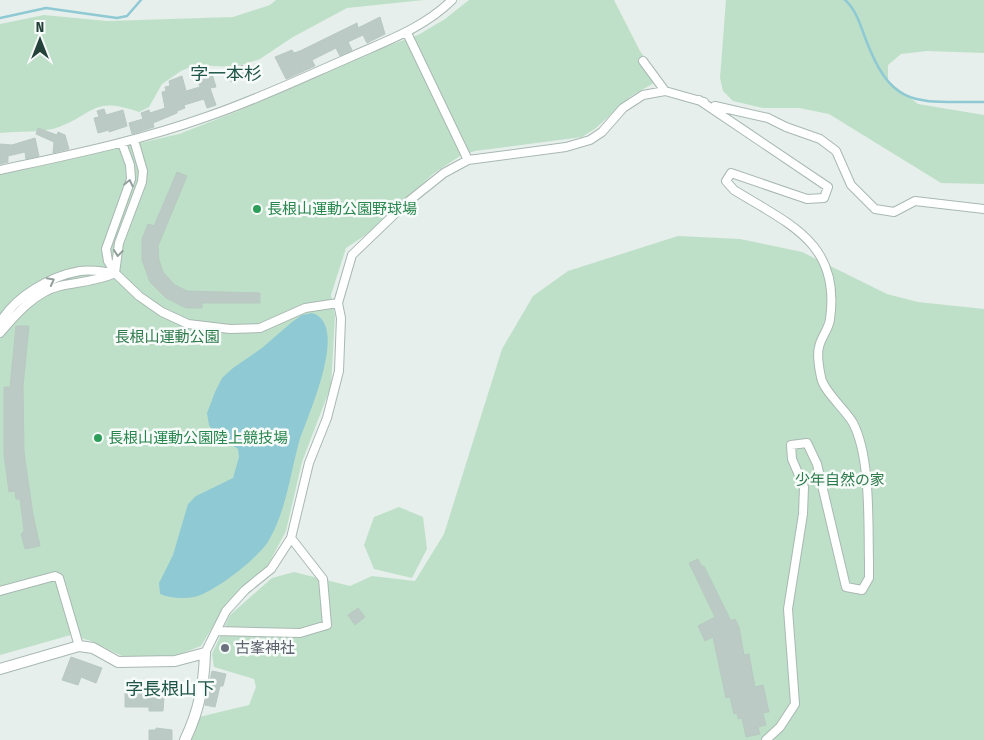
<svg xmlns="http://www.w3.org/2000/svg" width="984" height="740" viewBox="0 0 984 740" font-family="'Fira Sans Condensed','Noto Sans JP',sans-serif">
<rect width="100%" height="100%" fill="#e6efeb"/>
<path fill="#bfe0c8" d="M 276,0 L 424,0 L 347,8 L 293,37 L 260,59 L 235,67 L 195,65 L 181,71 L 162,84 L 149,107 L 139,112 C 92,96 96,113 59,127 C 44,133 16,131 0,133 L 0,24 L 44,15 L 107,21 L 233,17 L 270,5 Z
M 469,0 L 614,0 L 640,51 L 661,79 L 631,96 L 596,128 L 582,137 L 475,151 L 460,156 L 433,174 L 367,234 L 346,248 L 331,295 L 335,316 L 331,386 L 302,462 L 286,531 L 268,565 L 227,603 L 201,646 L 175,656 L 122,656 L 91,641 L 71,635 L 0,655 L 0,175 L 179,134 L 238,111 L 376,50 L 418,35 L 445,19 Z
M 726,0 L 984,0 L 984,53 L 927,51 L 901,54 L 888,65 L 888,81 L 918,104 L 984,115 L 984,184 L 941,183 L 829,114 L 799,108 L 763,108 L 733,101 L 723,91 L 720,78 Z
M 678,236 L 740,239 L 802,252 L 887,294 L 918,302 L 984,309 L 984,740 L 189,740 L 199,717 L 249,705 L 256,687 L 254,679 L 214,667 L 212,654 L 230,615 L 272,578 L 294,572 L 350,586 L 372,576 L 415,581 L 444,534 L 502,349 L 533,296 L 568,271 Z
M 399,507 L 423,517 L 427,549 L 412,578 L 374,569 L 364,545 L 374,517 Z"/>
<path fill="#8ec9d4" d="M 312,313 C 351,324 306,419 299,442 C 290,475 286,511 269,540 C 259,558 213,593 194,597 C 183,599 169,598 160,594 L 159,583 L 173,555 L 188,504 L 196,496 L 233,478 L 239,457 L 238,449 L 214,433 L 209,425 L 207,413 L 215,392 L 222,378 L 233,368 L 262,348 L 292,322 L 302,315 Z"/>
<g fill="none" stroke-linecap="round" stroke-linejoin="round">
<path stroke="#8ec9d4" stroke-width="2.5" d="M 845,0 C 856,9 861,27 866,40 C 893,111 918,101 984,102
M 0,18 L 46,8 L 117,18 L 127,16 L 141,0"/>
</g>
<path fill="#bbcac4" stroke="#b8c9c2" d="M 380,17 L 385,34 L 367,43 L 363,35 L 348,42 L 352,50 L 340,56 L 336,48 L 312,60 L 315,66 L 286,79 L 275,57 L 292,50 L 294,53 L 300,51 L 357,23 L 358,28 Z
M 193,65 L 206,74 L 212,74 L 216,87 L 210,88 L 216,105 L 207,108 L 204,99 L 184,105 L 185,108 L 177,111 L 177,113 L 153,123 L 154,127 L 132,134 L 129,123 L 143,119 L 141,113 L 149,110 L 150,113 L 165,108 L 162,92 L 166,91 L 165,87 L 170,86 L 169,81 L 182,76 L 186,91 L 200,87 Z
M 242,65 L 251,75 L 231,82 L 228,74 L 232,73 Z
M 104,109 L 106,115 L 123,110 L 127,126 L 109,132 L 109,130 L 98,133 L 94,118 L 99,117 L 97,111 Z
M 38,128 L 57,135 L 58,132 L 65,135 L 69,149 L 53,153 L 54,142 L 36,134 Z
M 35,138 L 39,156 L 26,159 L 25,152 L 8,156 L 8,162 L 0,164 L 0,144 L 12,145 Z
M 177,172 L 187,176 L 158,246 L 159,260 L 163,272 L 175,285 L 187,291 L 260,293 L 260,303 L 202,303 L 202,308 L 186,308 L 166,298 L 150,282 L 142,260 L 142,239 L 148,224 L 154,226 Z
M 16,326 L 29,326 L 23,386 L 24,452 L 33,515 L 40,546 L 25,549 L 21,534 L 24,531 L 20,499 L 16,499 L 15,491 L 9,492 L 4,454 L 4,387 L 10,387 Z
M 698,559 L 702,567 L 704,566 L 731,621 L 735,619 L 739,627 L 744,655 L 749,654 L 755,687 L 763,685 L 769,712 L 763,713 L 766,725 L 758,727 L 760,734 L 746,737 L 742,718 L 738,719 L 737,713 L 734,714 L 730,697 L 726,698 L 713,637 L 705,641 L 698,626 L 715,617 L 689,563 Z
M 358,608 L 365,617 L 355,625 L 348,615 Z
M 71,657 L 102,668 L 96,683 L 81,677 L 78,685 L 62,680 Z
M 212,671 L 226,674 L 223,686 L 220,686 L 215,707 L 205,705 Z
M 149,685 L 165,685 L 163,711 L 149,711 L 149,707 L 125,707 L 125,688 L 149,688 Z
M 156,728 L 172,730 L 172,740 L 149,740 L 149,730 L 156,730 Z"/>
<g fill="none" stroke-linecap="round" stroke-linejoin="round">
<g stroke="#a8b8b2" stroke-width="10">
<path id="minor" d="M 407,33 L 468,160
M 643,61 L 665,91
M 699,100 L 828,187 L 824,198 L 807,199 L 731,173 L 726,181 L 734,190 C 789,224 841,243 830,319 C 829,329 821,337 819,347 C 817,354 819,369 821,377 C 823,391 846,410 853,423 C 871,457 868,524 869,562 L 869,578 L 862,590 L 846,587 L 817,464 L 807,443 L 791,445 L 792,459 L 804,487 L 803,514 L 788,609 L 795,704 L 780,727 L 766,740
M 715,106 L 768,118 L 786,127 L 820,139 L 836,151 L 851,185 L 875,209 L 894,212 L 915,201 L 984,209
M 0,170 C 69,155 139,141 206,117 C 254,101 300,79 346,59 C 383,42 423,29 452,0
M 115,273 L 139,296 L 162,312 L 188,324 L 230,329 L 260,328 L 305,308 L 338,303
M 115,273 L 119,243 L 142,182 L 143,171 L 134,140
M 0,323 C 15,296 51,276 80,271 C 91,269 104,272 115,273 L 108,261 L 106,249 L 131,179 L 130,165 L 122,143
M 0,333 C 16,314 35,292 60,286 C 78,282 97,281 113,274
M 0,591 L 55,576 L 59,578 L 79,646
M 216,631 L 226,611 L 245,590 L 271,569 L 291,538 L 309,463 L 327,418 L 339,371 L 341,318 L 338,303 L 352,255 L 404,205 L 444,173 L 468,160 L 566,147 L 590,140 L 602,132 L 623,108 L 643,95 L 665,91 L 704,102
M 205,653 L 216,631 L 300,633 L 327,625 L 323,579 L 291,538"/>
</g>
<g stroke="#a8b8b2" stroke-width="12">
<path id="tertiary" d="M 0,669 L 79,646 L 93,648 L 118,662 L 175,661 L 205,653 C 204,685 199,711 185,740"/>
</g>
<use href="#minor" stroke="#fff" stroke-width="8"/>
<use href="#tertiary" stroke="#fff" stroke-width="10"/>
</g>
<defs><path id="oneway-chevron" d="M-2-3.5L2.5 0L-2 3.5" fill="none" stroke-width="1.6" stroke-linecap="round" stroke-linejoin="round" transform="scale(1.25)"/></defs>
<g stroke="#92a09c">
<use href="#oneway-chevron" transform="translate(129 183) rotate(-77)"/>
<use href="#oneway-chevron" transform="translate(118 253) rotate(97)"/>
<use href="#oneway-chevron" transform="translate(51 281) rotate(-27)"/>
</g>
<g fill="#2e9e5b" stroke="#f7fbf9" stroke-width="2">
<circle cx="257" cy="209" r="5"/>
<circle cx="98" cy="438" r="5"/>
</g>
<circle fill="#6b7280" stroke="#f7fbf9" stroke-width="2" cx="225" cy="648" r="5"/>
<g text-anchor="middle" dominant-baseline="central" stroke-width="5" stroke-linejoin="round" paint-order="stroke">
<g font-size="15" fill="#27864d" stroke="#f7fbf9" text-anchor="start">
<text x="267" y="209">長根山運動公園野球場</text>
<text x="108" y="438">長根山運動公園陸上競技場</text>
</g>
<g font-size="15" fill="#2d7a4b" stroke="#f7fbf9">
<text x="167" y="337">長根山運動公園</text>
<text x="840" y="480">少年自然の家</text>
</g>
<g font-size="15" fill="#5b616d" stroke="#f7fbf9" text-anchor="start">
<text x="235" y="648">古峯神社</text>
</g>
<g font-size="18" fill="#1f5548" stroke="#f7fbf9">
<text x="226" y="74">字一本杉</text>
<text x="170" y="689">字長根山下</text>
</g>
</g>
<g transform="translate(40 40)" stroke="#f7fbf9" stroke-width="4" paint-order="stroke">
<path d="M0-4L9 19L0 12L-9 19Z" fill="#24423a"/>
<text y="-8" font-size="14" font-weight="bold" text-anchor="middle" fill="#24423a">N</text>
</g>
</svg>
